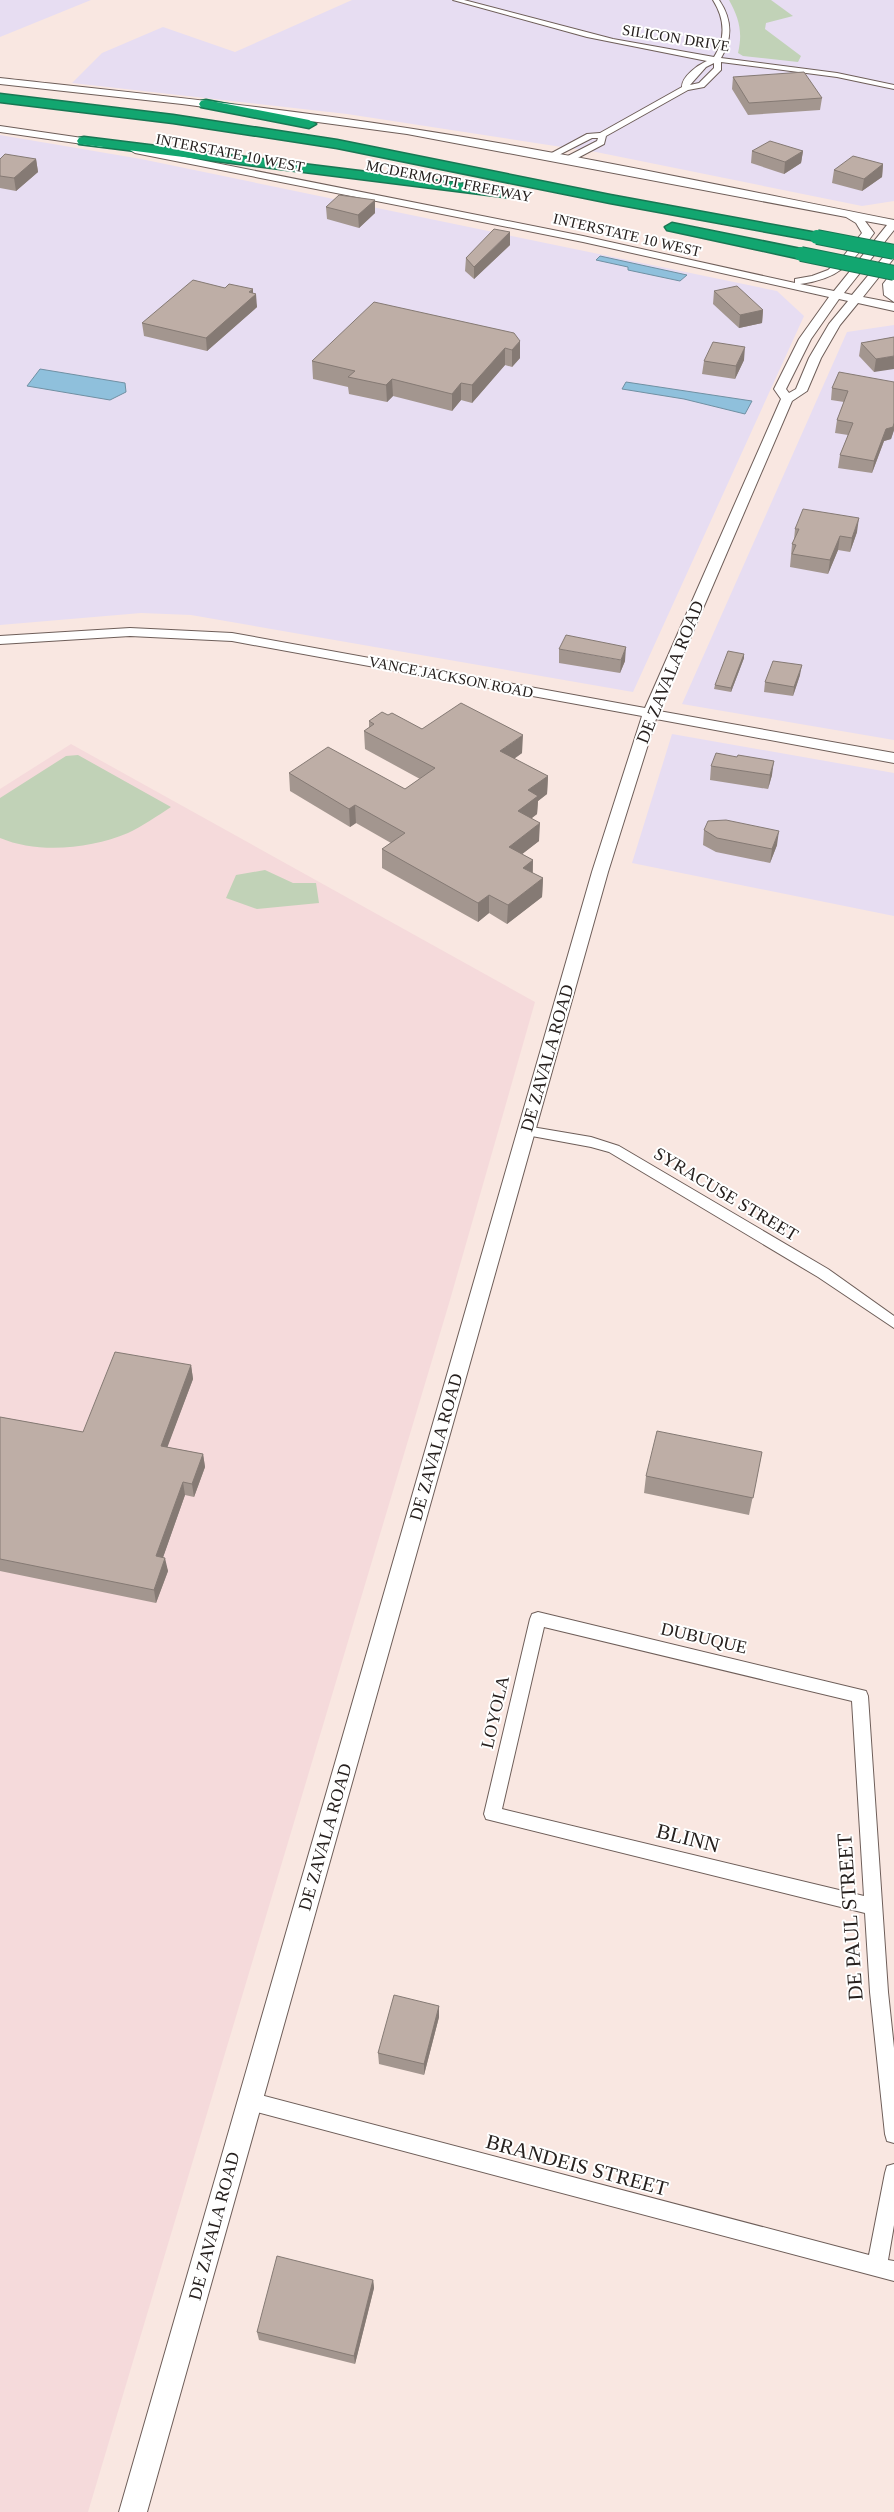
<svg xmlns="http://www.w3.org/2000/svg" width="894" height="2512" viewBox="0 0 894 2512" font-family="'Times New Roman',serif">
<rect width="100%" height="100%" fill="#f9e7e1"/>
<path fill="#e7ddf2" d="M 0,0 L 91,0 L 0,37 Z
M 352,0 L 894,0 L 894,201 L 862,206 L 596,152 L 542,144 L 347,114 L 72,83 L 102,53 L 163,27 L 235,52 Z
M 0,135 L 141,159 L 777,291 L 804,316 L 633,692 L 191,615 L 141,613 L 0,625 Z
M 894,325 L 894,740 L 682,704 L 847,332 Z
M 672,734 L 894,773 L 894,916 L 632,863 Z"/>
<path fill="#f5dadb" d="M 71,744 L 535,1002 L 450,1300 L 88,2512 L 0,2512 L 0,789 Z"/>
<path fill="#c1d2b7" d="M 729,0 L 771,0 L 793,16 L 766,23 L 765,29 L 801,56 L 798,62 L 743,56 L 738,53 C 743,32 739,18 729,0 Z
M 78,755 L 171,807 C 157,816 143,826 128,833 C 90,849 38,854 0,838 L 0,798 L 66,756 Z
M 265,870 L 293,883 L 316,883 L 319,903 L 257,909 L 226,898 L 236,875 Z"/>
<path fill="#8fc0dc" stroke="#7090a3" d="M 600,256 L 687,275 L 680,281 L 628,270 L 628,267 L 596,260 Z
M 40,369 L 125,383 L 126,392 L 110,400 L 27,386 Z
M 626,382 L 752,401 L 745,414 L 684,399 L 622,389 Z"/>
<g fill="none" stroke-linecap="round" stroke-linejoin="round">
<g stroke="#6e5e59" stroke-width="2">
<path id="minor" d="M 453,0 L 464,0 L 613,39 L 714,57 C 726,38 725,19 713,0 L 719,0 C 732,19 733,38 721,58 L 837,73 L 894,85 L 894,89 L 837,77 L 721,62 L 721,70 L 704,87 L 688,90 L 606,136 L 604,144 L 570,162 L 564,162 L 564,158 L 597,141 L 598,138 L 592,138 L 551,159 L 547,157 L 548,155 L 587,134 L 600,133 L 682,87 C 682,76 698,65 707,61 L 587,37 ZM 714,63 L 714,68 L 699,83 L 690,85 L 706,67 Z
M 526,1126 L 591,1137 L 619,1146 L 828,1269 L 894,1316 L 894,1328 L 818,1277 L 609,1152 L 591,1147 L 521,1134 L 519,1131 Z
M 538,1612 L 866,1691 L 868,1696 L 888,1992 L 894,2048 L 894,2143 L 887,2141 L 885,2134 L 870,1992 L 865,1913 L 486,1819 L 484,1814 L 530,1619 L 532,1614 ZM 544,1627 L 852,1701 L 864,1896 L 502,1809 Z
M 249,2092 L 869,2255 L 885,2173 L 887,2166 L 894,2164 L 894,2225 L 888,2260 L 894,2261 L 894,2281 L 249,2110 L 243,2107 L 240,2101 L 243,2095 Z"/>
</g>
<g stroke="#6e5e59" stroke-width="2">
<path id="secondary" d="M 0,78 C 136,93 272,107 407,128 C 570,153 732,188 894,220 L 894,230 L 844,293 L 852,295 L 890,249 L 894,248 L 894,258 L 863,297 L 894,303 L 894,311 L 858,303 L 840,325 L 821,358 L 807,391 L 792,401 L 659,711 L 894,753 L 894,763 L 656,719 L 608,872 L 147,2512 L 119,2512 L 592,872 L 642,716 L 232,641 L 130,636 L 0,644 L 0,636 L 130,628 L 232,633 L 645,708 L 781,399 L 774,389 L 799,339 L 829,297 L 583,242 L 135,153 L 130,150 L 135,147 L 583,236 L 795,283 L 795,279 L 812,276 L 828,270 L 842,258 L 862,233 L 856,223 L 846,217 L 407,134 L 182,104 L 0,84 ZM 865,221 L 887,225 L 834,291 L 800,284 C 839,279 852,263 874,233 ZM 839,299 L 848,301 L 829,324 L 809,358 L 796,389 L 789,393 L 786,389 L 811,339 Z
M 0,126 L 103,141 L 108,144 L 103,147 L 0,132 Z
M 894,274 L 894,302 L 884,295 L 883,284 L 890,275 Z"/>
</g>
<g stroke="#197753" stroke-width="3">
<path id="motorway" d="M 0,94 L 173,115 L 337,140 L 610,195 L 817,233 L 824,237 L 817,241 L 610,203 L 337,148 L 173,123 L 0,102 Z
M 206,100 L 309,120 L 316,124 L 309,128 L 201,107 L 199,104 L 201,101 Z
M 84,137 L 513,190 L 520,194 L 513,198 L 79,144 L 77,141 L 79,138 Z
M 672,223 L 801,249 L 809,254 L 801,259 L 667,230 L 665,227 Z"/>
</g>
<use href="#minor" fill="#fff" fill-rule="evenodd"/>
<use href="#secondary" fill="#fff" fill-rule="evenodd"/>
<use href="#motorway" fill="#12a670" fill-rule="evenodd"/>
<g stroke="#197753" stroke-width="16" stroke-linecap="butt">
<path id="motorway-bridge" d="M 817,237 L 894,252
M 801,254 L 894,273"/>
</g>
<use href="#motorway-bridge" stroke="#12a670" stroke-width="14"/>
</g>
<path fill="#a3968f" d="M 733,77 L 822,98 L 820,110 L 748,115 L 732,89 Z
M 752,151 L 803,151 L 801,163 L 784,174 L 751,163 Z
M 0,159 L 36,159 L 38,172 L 16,191 L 0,188 Z
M 883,164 L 882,177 L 862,191 L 832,183 L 834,170 Z
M 375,200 L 375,213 L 359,228 L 327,219 L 326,207 Z
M 510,245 L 474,279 L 465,271 L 466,258 Z
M 225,288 L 253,289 L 253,293 L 257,307 L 207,351 L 144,336 L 142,323 Z
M 714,291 L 763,310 L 762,323 L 739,328 L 713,304 Z
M 514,333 L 520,358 L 512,367 L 505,365 L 472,403 L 461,400 L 452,411 L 393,396 L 387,402 L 349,394 L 348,387 L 313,379 L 312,361 Z
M 894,337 L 874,372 L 859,356 L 861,343 Z
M 744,360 L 735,379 L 702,374 L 704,361 Z
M 894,382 L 894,430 L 891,439 L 884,441 L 872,473 L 838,468 L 840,455 L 848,435 L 835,433 L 837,420 L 844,402 L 831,400 L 832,388 Z
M 795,529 L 857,532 L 850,552 L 838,550 L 828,574 L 790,567 L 792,544 L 794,540 Z
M 559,649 L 625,661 L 620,673 L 559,663 Z
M 744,654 L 744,658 L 731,692 L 714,689 L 715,685 Z
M 800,675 L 793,696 L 764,692 L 765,682 Z
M 388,715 L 422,729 L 522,753 L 514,759 L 548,776 L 547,794 L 538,801 L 537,814 L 532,818 L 539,841 L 522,854 L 533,860 L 533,873 L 543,878 L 542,897 L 507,924 L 489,913 L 478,922 L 382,868 L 382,849 L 391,843 L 356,823 L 350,827 L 290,791 L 289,773 L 405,789 L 420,779 L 365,749 L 364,731 L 369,728 L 369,721 Z
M 711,766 L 772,775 L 768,789 L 710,780 Z
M 704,830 L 777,845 L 770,863 L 716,852 L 703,845 Z
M 191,1365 L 193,1379 L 167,1447 L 203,1454 L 205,1467 L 194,1497 L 185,1495 L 163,1557 L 168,1571 L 156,1603 L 0,1571 L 0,1417 L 83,1432 Z
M 762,1452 L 749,1515 L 644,1493 L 646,1476 Z
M 439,2006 L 439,2017 L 424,2075 L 379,2064 L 378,2053 Z
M 373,2280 L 374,2288 L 355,2364 L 259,2340 L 257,2332 Z"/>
<path fill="#857a74" d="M 803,151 L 801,163 L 784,174 L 785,162 Z
M 36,159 L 38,172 L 16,191 L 14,178 Z
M 883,164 L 882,177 L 862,191 L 864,179 Z
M 375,200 L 375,213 L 359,228 L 358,215 Z
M 510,232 L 510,245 L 474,279 L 474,267 Z
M 253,289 L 253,297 L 256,294 L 257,307 L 207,351 L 206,338 Z
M 763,310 L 762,323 L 739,328 L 740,315 Z
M 520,341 L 520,358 L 512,367 L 512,350 Z
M 745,347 L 744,360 L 735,379 L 736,366 Z
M 505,348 L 505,365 L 472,403 L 472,385 Z
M 894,356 L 894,369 L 874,372 L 876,359 Z
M 392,379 L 393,396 L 387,402 L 386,385 Z
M 461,383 L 461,400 L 452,411 L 452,394 Z
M 894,423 L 894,430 L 891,439 L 884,441 L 872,473 L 874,461 L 886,429 Z
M 859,518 L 857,532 L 850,552 L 852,538 Z
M 840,536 L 838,550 L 828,574 L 830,560 Z
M 626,647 L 625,661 L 620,673 L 621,660 Z
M 744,654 L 744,658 L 731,692 L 731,688 Z
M 802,665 L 800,675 L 793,696 L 794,687 Z
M 523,735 L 522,753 L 499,769 L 500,751 Z
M 774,761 L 772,775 L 768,789 L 770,775 Z
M 548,776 L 547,794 L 538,801 L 537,814 L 517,829 L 518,811 L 528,790 Z
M 355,805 L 356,823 L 350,827 L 349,809 Z
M 540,823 L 539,841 L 508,865 L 509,847 Z
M 779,831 L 777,845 L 770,863 L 772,849 Z
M 533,860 L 532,878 L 523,868 Z
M 543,878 L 542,897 L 507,924 L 508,905 Z
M 489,895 L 489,913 L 478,922 L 478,903 Z
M 191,1365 L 193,1379 L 163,1459 L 161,1446 Z
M 203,1454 L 205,1467 L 194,1497 L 192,1484 Z
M 183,1482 L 185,1495 L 159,1569 L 156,1556 Z
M 165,1558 L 168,1571 L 156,1603 L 154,1590 Z
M 439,2006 L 439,2017 L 424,2075 L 424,2064 Z
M 373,2280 L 374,2288 L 355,2364 L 354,2356 Z"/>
<path fill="#beaea6" stroke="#857a74" d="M 804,72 L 822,98 L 749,103 L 733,77 Z
M 770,141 L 803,151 L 785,162 L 752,151 Z
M 5,154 L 36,159 L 14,178 L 0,176 L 0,159 Z
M 853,156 L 883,164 L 864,179 L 834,170 Z
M 339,195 L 375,200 L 358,215 L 326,207 Z
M 494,229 L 510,232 L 474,267 L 466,258 Z
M 193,280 L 225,288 L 229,284 L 253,289 L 249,292 L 256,294 L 206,338 L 142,323 Z
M 737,286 L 763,310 L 740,315 L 714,291 Z
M 374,302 L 514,333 L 520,341 L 512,350 L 505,348 L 472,385 L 461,383 L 452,394 L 392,379 L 386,385 L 348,377 L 355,371 L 312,361 Z
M 894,337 L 894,356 L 876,359 L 861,343 Z
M 713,342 L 745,347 L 736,366 L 704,361 Z
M 839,372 L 894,382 L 894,423 L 893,427 L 886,429 L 874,461 L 840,455 L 853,423 L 837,420 L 848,391 L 832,388 Z
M 803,509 L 859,518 L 852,538 L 840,536 L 830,560 L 792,554 L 796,545 L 792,544 L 799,529 L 795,529 Z
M 566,635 L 626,647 L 621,660 L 559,649 Z
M 728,651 L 744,654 L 731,688 L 715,685 Z
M 773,661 L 802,665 L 794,687 L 765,682 Z
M 461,703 L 523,735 L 500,751 L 548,776 L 528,790 L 538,796 L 518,811 L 540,823 L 509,847 L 533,860 L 523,868 L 543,878 L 508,905 L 489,895 L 478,903 L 382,849 L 405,833 L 355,805 L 349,809 L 289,773 L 328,747 L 405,789 L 435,768 L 364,731 L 374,724 L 369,721 L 382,712 L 388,715 L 392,713 L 422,729 Z
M 716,753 L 737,757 L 738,755 L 774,761 L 770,775 L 711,766 Z
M 726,820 L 779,831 L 772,849 L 717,838 L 704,830 L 708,821 Z
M 115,1352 L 191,1365 L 161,1446 L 203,1454 L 192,1484 L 183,1482 L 156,1556 L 165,1558 L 154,1590 L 0,1559 L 0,1417 L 83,1432 Z
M 657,1431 L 762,1452 L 753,1498 L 646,1476 Z
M 394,1995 L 439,2006 L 424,2064 L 378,2053 Z
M 277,2256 L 373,2280 L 354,2356 L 257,2332 Z"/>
<g text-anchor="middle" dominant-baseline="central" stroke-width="4" stroke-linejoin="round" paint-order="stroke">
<g font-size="15" fill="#26201e" stroke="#fff">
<text transform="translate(676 38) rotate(9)">SILICON DRIVE</text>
<text transform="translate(230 153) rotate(11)">INTERSTATE 10 WEST</text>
<text transform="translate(449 181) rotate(11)">MCDERMOTT FREEWAY</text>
<text transform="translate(627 235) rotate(13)">INTERSTATE 10 WEST</text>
<text transform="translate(451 677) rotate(11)">VANCE JACKSON ROAD</text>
</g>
<g font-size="18" fill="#26201e" stroke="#fff">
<text transform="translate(670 672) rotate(-68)">DE ZAVALA ROAD</text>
<text transform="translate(547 1058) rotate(-74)">DE ZAVALA ROAD</text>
<text transform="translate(726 1194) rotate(31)">SYRACUSE STREET</text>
<text transform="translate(436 1447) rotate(-74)">DE ZAVALA ROAD</text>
<text transform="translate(704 1638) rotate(13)">DUBUQUE</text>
<text transform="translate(495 1712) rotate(-77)">LOYOLA</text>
<text transform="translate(325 1837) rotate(-74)">DE ZAVALA ROAD</text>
<text transform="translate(214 2226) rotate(-75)">DE ZAVALA ROAD</text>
</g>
<g font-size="21" fill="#26201e" stroke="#fff">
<text transform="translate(688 1838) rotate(14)">BLINN</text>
<text transform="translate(850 1917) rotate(-94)">DE PAUL STREET</text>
<text transform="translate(577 2165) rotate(15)">BRANDEIS STREET</text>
</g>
</g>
</svg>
